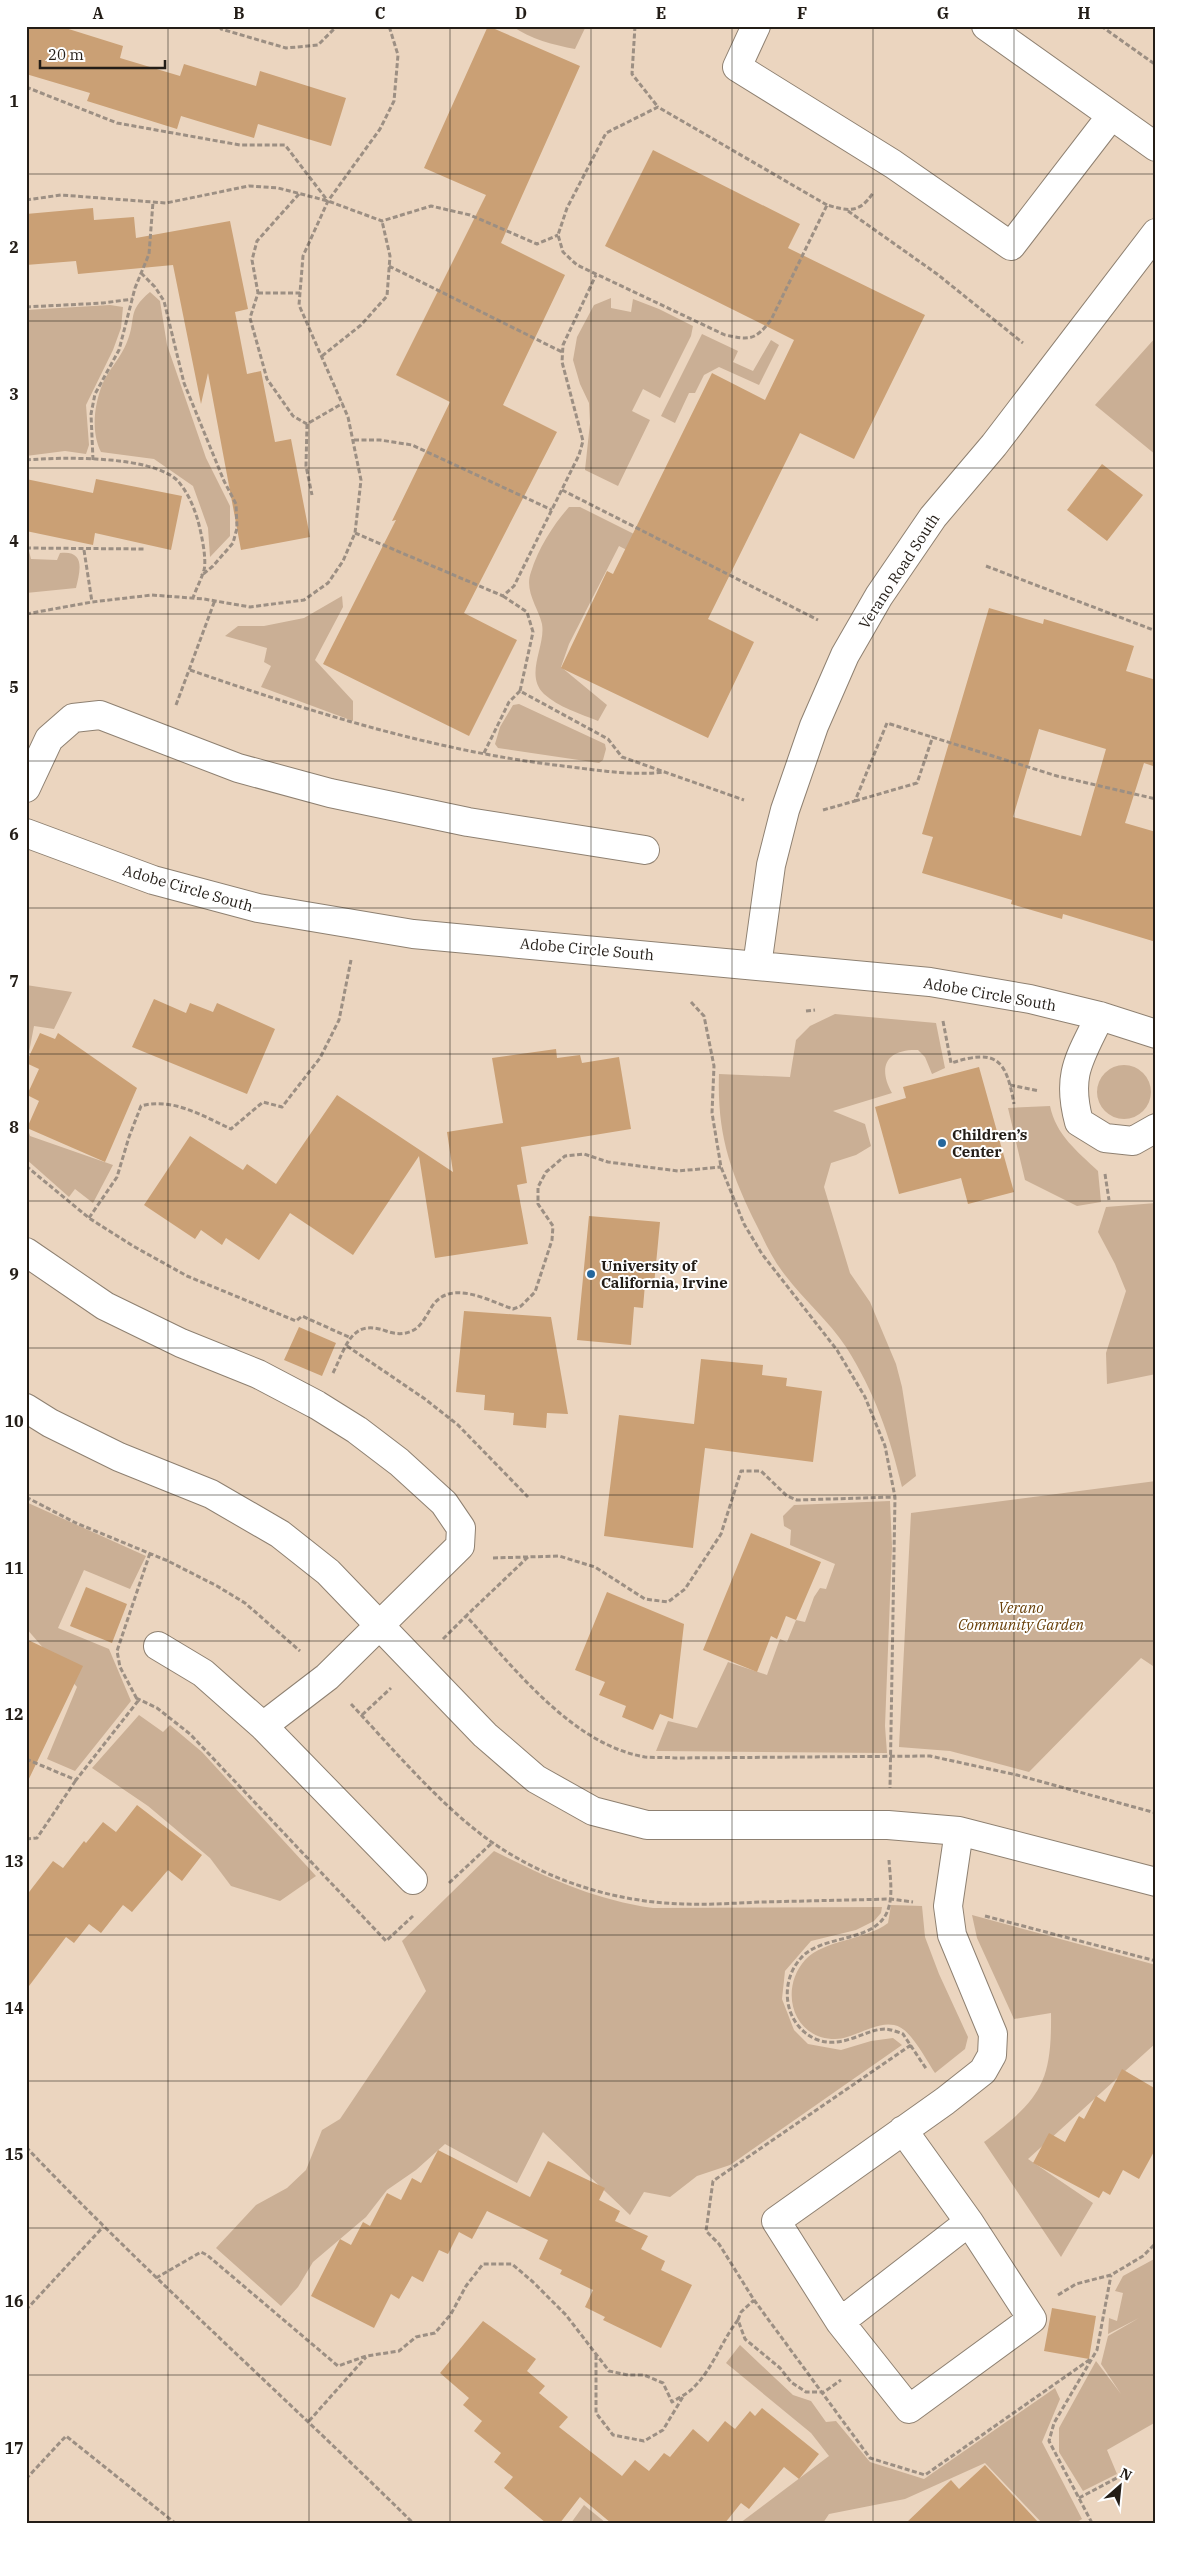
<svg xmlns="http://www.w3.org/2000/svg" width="1182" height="2549" viewBox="0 0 1182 2549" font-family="'IBM Plex Serif',serif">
<rect width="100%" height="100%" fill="#f0dfcf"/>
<path fill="#ebd5bf" d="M 26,26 L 1156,26 L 1156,2523 L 26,2523 Z"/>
<path fill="#caaf95" d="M 512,26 L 586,26 L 575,49 C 554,45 530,39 512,26 Z
M 150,292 L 160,301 L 167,345 L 206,458 L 230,506 L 230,536 L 210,557 L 208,528 L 193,486 L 154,459 L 101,452 C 91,432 94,406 102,385 C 108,370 121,358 127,342 C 137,318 126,312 150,292 Z
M 611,298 L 611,308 L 631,312 L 633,299 L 659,309 L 693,326 L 691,336 L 660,398 L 643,389 L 632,411 L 650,420 L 618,486 L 585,470 L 590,423 L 589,403 L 580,384 L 573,360 L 577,337 L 594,305 Z
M 110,305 L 123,307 L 121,328 L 113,350 L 86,405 L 89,445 L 86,454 L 65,451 L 26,456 L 26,310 Z
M 702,334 L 738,351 L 733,362 L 753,371 L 771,340 L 779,345 L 759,385 L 719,367 L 704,375 L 695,393 L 689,393 L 675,423 L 661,416 Z
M 1156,337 L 1156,455 L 1095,405 Z
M 569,507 L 580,507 L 692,563 L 683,579 L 619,546 L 569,644 L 561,667 L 607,705 L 598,721 C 581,714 558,707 544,694 C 524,675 546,646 542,624 C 538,607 524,591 531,572 C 538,549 553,525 569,507 Z
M 26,551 L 29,551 L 31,559 L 57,560 L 60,553 C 86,550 80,571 76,588 L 26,593 Z
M 342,596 L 343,607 L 315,660 L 353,701 L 353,721 L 261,687 L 271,666 L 264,662 L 267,648 L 225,636 L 238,626 L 264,626 L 304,618 Z
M 519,704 L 605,744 L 606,749 L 603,760 L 599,763 L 498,748 L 495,744 L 500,727 L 513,705 Z
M 26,985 L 72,992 L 54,1029 L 34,1026 L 26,1068 Z
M 835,1014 L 936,1023 L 945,1068 L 932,1074 L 925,1057 L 918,1050 C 887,1049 877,1066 892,1093 L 833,1111 L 865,1124 L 871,1146 L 856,1155 L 831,1163 L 824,1187 L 850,1273 L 870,1302 L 896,1364 L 902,1387 L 916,1476 L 902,1487 C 889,1434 875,1393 846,1347 C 829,1321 804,1300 785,1275 C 773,1260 765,1242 757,1226 C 730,1172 717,1134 719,1074 L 790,1077 L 796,1040 L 810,1026 Z
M1097 1092a27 27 0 1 1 54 0a27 27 0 1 1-54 0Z
M 1050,1106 C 1056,1135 1077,1151 1098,1171 L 1101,1202 L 1077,1206 L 1025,1180 L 1008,1108 Z
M 26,1123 L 30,1136 L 113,1165 L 93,1203 L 75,1189 L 69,1197 L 26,1159 Z
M 1156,1203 L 1156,1374 L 1107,1384 L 1106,1353 L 1126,1291 L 1115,1264 L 1098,1232 L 1106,1207 Z
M 1156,1481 L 1156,1668 L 1141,1658 L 1029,1772 L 950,1751 L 899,1747 L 911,1513 Z
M 890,1501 L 892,1547 L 885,1726 L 887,1753 L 656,1751 L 668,1721 L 697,1728 L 728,1662 L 767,1675 L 780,1639 L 787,1642 L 796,1620 L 805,1622 L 814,1597 L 820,1588 L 826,1589 L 835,1564 L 790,1545 L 791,1530 L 784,1526 L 783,1516 L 794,1505 Z
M 26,1502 L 146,1556 L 130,1589 L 84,1570 L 58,1628 L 109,1649 L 131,1701 L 75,1771 L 47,1759 L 77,1687 L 26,1628 Z
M 139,1715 L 163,1732 L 170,1725 L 202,1752 L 316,1876 L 280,1901 L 231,1886 L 210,1858 L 148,1806 L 92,1768 Z
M 494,1851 C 548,1878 592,1899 653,1908 L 882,1907 L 881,1913 L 874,1921 L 856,1930 L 811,1941 L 785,1971 L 782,1999 L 794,2030 L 808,2044 L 841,2050 L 871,2041 L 893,2038 L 902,2045 L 730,2165 L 697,2176 L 670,2197 L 644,2192 L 630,2215 L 543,2132 L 517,2183 L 445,2144 L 416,2170 L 387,2190 L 366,2217 L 313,2262 L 298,2287 L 281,2306 L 216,2248 L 256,2205 L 287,2188 L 306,2170 L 322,2130 L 340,2119 L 426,1991 L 402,1941 Z
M 891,1905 L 922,1906 L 925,1937 L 939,1974 L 968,2037 L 965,2049 L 935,2073 C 926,2060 910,2027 894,2025 C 875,2021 854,2039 835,2039 C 792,2039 779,1989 805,1960 C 825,1939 864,1941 888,1923 Z
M 972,1915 L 1156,1965 L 1156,2043 L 1028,2159 L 1093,2203 L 1061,2257 L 984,2142 C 1040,2099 1052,2084 1051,2013 L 1014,2019 L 977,1938 Z
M 1156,2258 L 1156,2422 L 1107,2450 L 1117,2474 L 1083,2491 L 1059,2452 L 1059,2428 L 1096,2361 L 1121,2394 L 1101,2364 L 1108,2336 L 1139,2318 L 1108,2334 L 1109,2318 L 1117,2321 L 1123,2293 L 1115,2291 L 1123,2276 Z
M 740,2345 L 793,2395 L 811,2401 L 826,2422 L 836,2421 L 870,2462 L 924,2479 L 1055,2388 L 1060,2399 L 1042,2442 L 1082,2519 L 1075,2523 L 1042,2523 L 985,2463 L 905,2499 L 829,2514 L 823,2523 L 740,2523 L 829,2456 L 811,2433 L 726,2363 Z
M 584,2505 L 606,2523 L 571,2523 Z"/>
<path fill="#caa075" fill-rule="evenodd" d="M 26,26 L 59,26 L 123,46 L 120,58 L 180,76 L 184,64 L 256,86 L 260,71 L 346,98 L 331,146 L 258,124 L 254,138 L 181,116 L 177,129 L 87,101 L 90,93 L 26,74 Z
M 488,26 L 580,66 L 501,243 L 565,275 L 503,405 L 557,432 L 464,613 L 517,640 L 469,736 L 323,664 L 396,520 L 392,521 L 450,402 L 396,375 L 486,195 L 424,168 Z
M 653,150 L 800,224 L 788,248 L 925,315 L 854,459 L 800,433 L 708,619 L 754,642 L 708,738 L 561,668 L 607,571 L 613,574 L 712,373 L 765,400 L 794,340 L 605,246 Z
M 93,208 L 94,220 L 134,217 L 136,238 L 230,221 L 248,309 L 235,312 L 247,374 L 261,371 L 275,442 L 291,439 L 310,537 L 241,550 L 208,373 L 201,404 L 173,265 L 78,274 L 76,261 L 26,265 L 26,214 Z
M 1102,464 L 1143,495 L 1107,541 L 1067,510 Z
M 26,479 L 93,493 L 96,479 L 182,496 L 171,550 L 95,533 L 93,545 L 26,531 Z
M 989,608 L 1043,624 L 1044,619 L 1134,646 L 1126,671 L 1156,680 L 1156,767 L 1144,763 L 1125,823 L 1156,832 L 1156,942 L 1063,914 L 1062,919 L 1011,904 L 1012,900 L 922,873 L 933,837 L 922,834 ZM 1039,729 L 1106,749 L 1081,836 L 1013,817 Z
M 154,999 L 186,1013 L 190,1003 L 213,1012 L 217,1003 L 275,1029 L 247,1094 L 132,1047 Z
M 40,1033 L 55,1039 L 58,1033 L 137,1088 L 105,1162 L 27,1128 L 39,1101 L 27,1095 L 39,1069 L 26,1063 Z
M 556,1049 L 557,1058 L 580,1055 L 582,1063 L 619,1057 L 631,1129 L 521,1147 L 527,1183 L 517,1185 L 528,1244 L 435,1258 L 419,1156 L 353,1255 L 290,1213 L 259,1260 L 226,1238 L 222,1245 L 201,1230 L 195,1239 L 144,1205 L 190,1136 L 243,1170 L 247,1164 L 276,1184 L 337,1095 L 453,1172 L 447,1132 L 503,1123 L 492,1058 Z
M 979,1067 L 1014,1192 L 968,1204 L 961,1178 L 899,1194 L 875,1107 L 906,1098 L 903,1087 Z
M 589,1216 L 660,1222 L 654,1285 L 645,1284 L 643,1308 L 634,1307 L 631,1345 L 577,1340 Z
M 464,1311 L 551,1317 L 568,1414 L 547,1413 L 546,1428 L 513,1425 L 514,1413 L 484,1410 L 485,1395 L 456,1392 Z
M 299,1327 L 336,1343 L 322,1376 L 284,1360 Z
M 701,1359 L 763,1365 L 762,1375 L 787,1378 L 786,1386 L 822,1391 L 813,1462 L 705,1448 L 693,1548 L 604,1536 L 619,1415 L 694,1424 Z
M 751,1533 L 821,1562 L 796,1620 L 786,1616 L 777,1639 L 771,1636 L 757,1672 L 703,1650 Z
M 86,1587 L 127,1604 L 112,1643 L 70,1626 Z
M 607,1592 L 684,1624 L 673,1719 L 660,1714 L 653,1730 L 622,1717 L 626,1706 L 599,1695 L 605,1682 L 575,1670 Z
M 26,1639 L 83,1666 L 26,1785 Z
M 137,1805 L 202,1855 L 182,1881 L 168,1870 L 132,1912 L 123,1905 L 101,1933 L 89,1924 L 74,1943 L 66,1937 L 26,1990 L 26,1896 L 53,1861 L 63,1868 L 84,1841 L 86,1843 L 103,1822 L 116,1832 Z
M 1122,2069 L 1156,2089 L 1156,2148 L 1139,2179 L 1123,2170 L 1110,2195 L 1103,2191 L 1099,2198 L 1033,2163 L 1049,2133 L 1065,2142 L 1079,2116 L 1084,2119 L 1096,2096 L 1105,2102 Z
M 438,2150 L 530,2197 L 548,2161 L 605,2188 L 599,2200 L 620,2211 L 615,2221 L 648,2236 L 641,2249 L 665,2261 L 661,2270 L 692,2285 L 661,2348 L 603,2320 L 605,2317 L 585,2307 L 593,2290 L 560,2274 L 562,2270 L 539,2259 L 548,2240 L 487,2211 L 472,2239 L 459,2232 L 448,2254 L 439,2250 L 423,2282 L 412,2276 L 399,2299 L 391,2294 L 374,2328 L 311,2296 L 340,2239 L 351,2245 L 363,2222 L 370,2226 L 387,2193 L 401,2200 L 412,2178 L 421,2183 Z
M 1052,2308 L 1096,2316 L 1089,2359 L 1044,2351 Z
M 483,2321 L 536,2359 L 527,2371 L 545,2386 L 539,2393 L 568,2417 L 559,2427 L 622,2476 L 635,2460 L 649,2471 L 664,2453 L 670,2457 L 693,2429 L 708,2442 L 725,2421 L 735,2429 L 750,2411 L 755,2416 L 762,2408 L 819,2454 L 799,2479 L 784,2467 L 749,2509 L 741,2503 L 725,2523 L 611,2523 L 580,2497 L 560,2523 L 546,2523 L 504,2488 L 513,2477 L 494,2462 L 501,2453 L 474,2431 L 482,2421 L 463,2405 L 469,2398 L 440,2373 Z
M 985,2465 L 1039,2523 L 906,2523 L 951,2480 L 959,2489 Z"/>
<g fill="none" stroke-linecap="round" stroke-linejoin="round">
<g stroke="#8e8071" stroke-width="30">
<path id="minor" d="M 756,26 L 737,67 L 893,164 L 1011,246 L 1111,116
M 986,26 L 1156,147
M 26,788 L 49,739 L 73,718 L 100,715 L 238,768 L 330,793 L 468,822 L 645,850
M 26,833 L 153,880 L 258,908 L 413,934 L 930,982 L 1030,999 L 1100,1016 L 1156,1034
M 757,966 L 771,865 L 785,810 L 814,726 L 845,655 L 879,596 L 933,517 L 994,445 L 1156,233
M 1100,1016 C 1080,1058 1066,1074 1079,1122 L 1105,1138 L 1133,1141 L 1156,1128
M 26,1252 L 105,1306 L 181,1343 L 258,1374 L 317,1405 L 357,1430 L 399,1462 L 444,1503 L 461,1528 L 460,1546 L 327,1677 L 263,1726
M 26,1408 L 50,1423 L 119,1457 L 211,1494 L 280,1534 L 328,1572 L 485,1735 L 536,1779 L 593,1811 L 647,1825 L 888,1825 L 959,1831 L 1156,1882
M 158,1646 L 203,1673 L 263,1726 L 413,1880
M 903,2130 L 969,2222 L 1032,2319 L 909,2409 L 840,2322 L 776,2221 L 945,2101 L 983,2071 L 992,2055 L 993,2034 L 952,1935 L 948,1906 L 959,1831
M 840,2322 L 969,2222"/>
</g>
<path stroke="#9c8f83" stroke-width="3" stroke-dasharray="5 2.5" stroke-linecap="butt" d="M 221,26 L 221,29 L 286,48 L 318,45 L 337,26
M 635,26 L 632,74 L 658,107
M 1101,26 L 1156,65
M 26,87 L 117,123 L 240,145 L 285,145 L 327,200
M 299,194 L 257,241 L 252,260 L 258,293 L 250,318 L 267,379 L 293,416 L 307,424 L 343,403
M 26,200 L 61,195 L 166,203 L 249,186 L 278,188 L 328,201 L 382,221 L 431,206 L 470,215 L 537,244 L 558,235
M 827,205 L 658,107 L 606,133 L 567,208 L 558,235 L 563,252 L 577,265 L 725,335 C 749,340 755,341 771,320 L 827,205 C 848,211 859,214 873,193
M 848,211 L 937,274 L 1023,343
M 389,266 L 562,352
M 141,273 L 155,287 L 164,301 L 184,383 L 224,481 L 236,504 L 237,528 L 233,543 L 213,566 L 201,576
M 258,293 L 300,293
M 26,307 L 103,303 L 133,299
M 322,356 L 361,325 L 387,296 L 390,256 L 382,221
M 307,424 L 306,466 L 312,495
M 354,440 L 380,440 L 412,445 L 552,510
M 26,460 C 61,457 152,455 178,481 C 188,493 194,507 198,521 C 201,532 207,559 204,570 C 201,580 196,589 193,598
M 93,460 L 91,414 L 95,394 L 119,350 L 135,288 L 149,254 L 153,202
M 562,490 L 818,620
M 355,533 L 503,596 L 514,586 L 579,455 L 583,441 L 562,362 L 563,345 L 596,275
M 26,548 L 144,549
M 84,550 L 92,602
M 986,566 L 1156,631
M 503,596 L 527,612 L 533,632 L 520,691 L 608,739 L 622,757 L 744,800
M 26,614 L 92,602 L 152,595 L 204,599 L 250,607 L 304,600 L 328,583 L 343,561 L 355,533 L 361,480 L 348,417 L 299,305 L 303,256 L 328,201 L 380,129 L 394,101 L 398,55 L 389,26
M 190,670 C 311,712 435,751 563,766 C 597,770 630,776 665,772
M 176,705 L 215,600
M 484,753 L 509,702 L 520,691
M 855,801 L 917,783 L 933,736
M 823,810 L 855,801 L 887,723 L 1057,776 L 1156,799
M 691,1002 L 704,1016 L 714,1066 L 712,1113 L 721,1167 L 744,1224 L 762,1254 L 837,1350 L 865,1397 L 885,1446 L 895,1497 L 890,1788
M 806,1011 L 815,1010
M 943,1021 L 951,1063 C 996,1049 1006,1058 1014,1104
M 1010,1085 L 1039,1091
M 26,1166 L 89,1218 L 133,1246 L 187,1276 L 296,1321 L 302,1316 L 351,1338
M 1105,1174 L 1109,1200
M 89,1218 L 117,1177 L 129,1137 L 141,1106 C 172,1097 203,1116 231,1129 L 263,1102 L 282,1107 L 320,1058 L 339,1020 L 351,960
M 347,1346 L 425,1399 L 458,1425 L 528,1497
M 333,1373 C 346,1347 351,1318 386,1331 C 394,1334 403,1335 412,1331 C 421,1327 426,1316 431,1308 C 449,1278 487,1300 513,1309 L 521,1306 L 535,1292 L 552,1240 L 553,1226 L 538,1204 L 538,1187 L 546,1172 L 565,1156 L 584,1154 L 608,1162 L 678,1171 L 721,1167
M 26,1497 L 76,1523 L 168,1561 L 217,1586 L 245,1603 L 300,1651
M 528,1557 L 466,1616 C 515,1668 571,1744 645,1757 C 655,1758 666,1757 676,1758 L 930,1756 L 1017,1775 L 1156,1813
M 493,1558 L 559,1556 L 595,1567 L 645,1599 L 668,1602 L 685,1589 L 721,1534 L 741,1471 L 761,1471 L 787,1496 L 797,1500 L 895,1497
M 443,1639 L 466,1616
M 136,1698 L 157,1708 L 190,1734 L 386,1941 L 413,1916
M 351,1704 C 391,1747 436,1800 482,1835 C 539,1878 611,1902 683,1904 C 709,1905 736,1903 762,1902 C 805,1901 848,1900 891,1899 L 913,1902
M 362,1715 L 391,1688
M 26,1759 L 76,1780 L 138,1701 L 120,1667 L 117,1651 L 150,1553
M 26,1839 L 37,1838 L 76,1780
M 889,1860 C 890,1878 895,1904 883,1919 C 865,1942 820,1936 801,1958 C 778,1983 784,2027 818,2040 C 843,2049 866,2029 885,2029 C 890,2029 898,2032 903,2034 L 927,2070
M 449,1883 L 493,1842
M 985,1916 L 1156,1961
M 911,2045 L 713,2181 L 706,2231 L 719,2244 L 754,2300 L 870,2458 L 925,2475 L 1092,2358
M 26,2147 C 150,2277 285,2397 413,2523
M 156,2278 L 201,2252 L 207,2255 L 338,2366 L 366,2356 L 399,2351 L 416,2337 L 435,2333 L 451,2314 L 466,2286 L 483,2264 L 512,2264 L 533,2282 L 566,2315 L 609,2371 L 628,2375 L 644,2375 L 663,2383 L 672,2402 C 680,2397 689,2393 695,2386 C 713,2368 722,2340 738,2320 L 745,2339 L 780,2368 L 791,2382 L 806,2392 L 824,2392 L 841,2380
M 1058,2295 L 1076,2284 L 1111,2275 L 1143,2256 L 1156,2243
M 26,2310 L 103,2227
M 738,2320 L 741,2312 L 754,2300
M 596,2355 L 596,2413 L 613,2435 L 644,2441 L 663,2430 L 684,2395
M 309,2421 L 366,2357
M 26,2479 L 66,2436 L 175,2523
M 1079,2498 L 1128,2472
M 1092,2523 L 1049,2441 L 1054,2423 L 1097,2350 L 1111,2275"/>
<use href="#minor" stroke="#fff" stroke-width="28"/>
</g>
<path fill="none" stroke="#231d17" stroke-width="1" stroke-opacity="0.55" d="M 168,26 L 168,2523M 309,26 L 309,2523M 450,26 L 450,2523M 591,26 L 591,2523M 732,26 L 732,2523M 873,26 L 873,2523M 1014,26 L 1014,2523M 26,174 L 1156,174M 26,321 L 1156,321M 26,468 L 1156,468M 26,614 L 1156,614M 26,761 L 1156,761M 26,908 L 1156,908M 26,1054 L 1156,1054M 26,1201 L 1156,1201M 26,1348 L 1156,1348M 26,1495 L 1156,1495M 26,1641 L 1156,1641M 26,1788 L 1156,1788M 26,1935 L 1156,1935M 26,2081 L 1156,2081M 26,2228 L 1156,2228M 26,2375 L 1156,2375"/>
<g fill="#25679c" stroke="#fff" stroke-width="2">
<circle cx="942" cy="1143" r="5"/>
<circle cx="591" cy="1274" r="5"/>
</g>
<g text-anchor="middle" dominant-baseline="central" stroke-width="4" stroke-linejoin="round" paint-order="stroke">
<g font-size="15" fill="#231d17" stroke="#fff">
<text transform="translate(899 571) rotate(-57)">Verano Road South</text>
<text transform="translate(188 888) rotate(16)">Adobe Circle South</text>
<text transform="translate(587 949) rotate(5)">Adobe Circle South</text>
<text transform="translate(990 994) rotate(10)">Adobe Circle South</text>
</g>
<g font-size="15" font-weight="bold" fill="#231d17" stroke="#fff" text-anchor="start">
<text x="952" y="1134">Children’s<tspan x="952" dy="17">Center</tspan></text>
<text x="601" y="1265">University of<tspan x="601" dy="17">California, Irvine</tspan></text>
</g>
<g font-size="15" font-style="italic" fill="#683f08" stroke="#fff">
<text x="1021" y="1607">Verano<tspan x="1021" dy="17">Community Garden</tspan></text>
</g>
</g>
<rect width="1182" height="2549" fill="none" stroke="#ffffff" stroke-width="55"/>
<g transform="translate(1120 2486) rotate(27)" stroke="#ffffff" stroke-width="4" paint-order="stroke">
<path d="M0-4L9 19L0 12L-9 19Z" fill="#231d17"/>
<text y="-8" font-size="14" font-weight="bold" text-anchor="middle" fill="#231d17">N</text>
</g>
<path d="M40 60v8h125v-8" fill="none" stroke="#231d17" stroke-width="2.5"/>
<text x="48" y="60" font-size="15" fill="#231d17" stroke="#ffffff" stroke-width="4" paint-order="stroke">20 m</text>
<rect x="28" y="28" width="1126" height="2494" fill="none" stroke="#231d17" stroke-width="2"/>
<g font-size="16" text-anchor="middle" font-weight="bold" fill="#231d17">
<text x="98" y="19">A</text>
<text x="239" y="19">B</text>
<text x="380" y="19">C</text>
<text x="521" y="19">D</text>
<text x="661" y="19">E</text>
<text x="802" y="19">F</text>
<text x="943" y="19">G</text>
<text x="1084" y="19">H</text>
<text x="14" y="107">1</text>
<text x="14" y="253">2</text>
<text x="14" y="400">3</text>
<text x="14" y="547">4</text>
<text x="14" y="693">5</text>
<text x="14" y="840">6</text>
<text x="14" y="987">7</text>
<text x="14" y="1133">8</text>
<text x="14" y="1280">9</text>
<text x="14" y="1427">10</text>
<text x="14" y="1574">11</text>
<text x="14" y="1720">12</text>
<text x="14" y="1867">13</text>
<text x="14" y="2014">14</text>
<text x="14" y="2160">15</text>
<text x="14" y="2307">16</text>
<text x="14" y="2454">17</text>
</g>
</svg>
